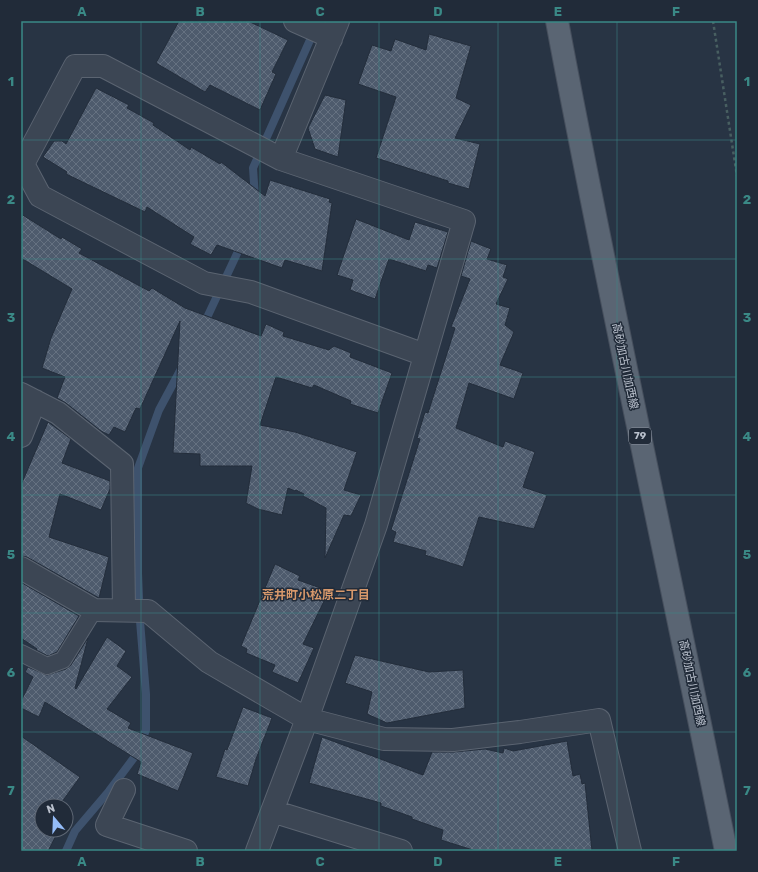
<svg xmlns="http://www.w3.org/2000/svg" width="758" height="872" viewBox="0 0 758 872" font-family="Rubik,'Noto Sans JP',sans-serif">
<defs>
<pattern id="building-cross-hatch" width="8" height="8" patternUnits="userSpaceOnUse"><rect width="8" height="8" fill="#4e5b6d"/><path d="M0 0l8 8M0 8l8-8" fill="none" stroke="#657181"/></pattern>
</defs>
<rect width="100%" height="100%" fill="#283444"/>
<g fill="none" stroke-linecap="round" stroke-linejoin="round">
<path stroke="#3e526d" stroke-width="8" d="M 255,198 L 253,168 L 314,31
M 203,326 L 242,243
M 66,851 L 75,831 L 109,791 L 136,755 L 146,730 L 146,694 L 140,621 L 138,573 L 138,468 L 159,410 L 182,367"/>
</g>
<path fill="url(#building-cross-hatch)" stroke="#232d3b" d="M 179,21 L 248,21 L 288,40 L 272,72 L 276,74 L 260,110 L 210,85 L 205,92 L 156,63 Z
M 429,34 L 471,46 L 456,98 L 471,105 L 455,138 L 480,144 L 469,189 L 448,183 L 448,181 L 376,158 L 396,97 L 358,84 L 372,45 L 391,51 L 395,39 L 426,50 Z
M 96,88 L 129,105 L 127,108 L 154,123 L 153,125 L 190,150 L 191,147 L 220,164 L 221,162 L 265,196 L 270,180 L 330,199 L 329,202 L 332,203 L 322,271 L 285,260 L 282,268 L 217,245 L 211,255 L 190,244 L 194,237 L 147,207 L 145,212 L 66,174 L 67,172 L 43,157 L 54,141 L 62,141 L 66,144 Z
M 325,95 L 346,100 L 338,157 L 315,149 L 308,128 Z
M 21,214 L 61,239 L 62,237 L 82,249 L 79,253 L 149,291 L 152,288 L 185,308 L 261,336 L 266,324 L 284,332 L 283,336 L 329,350 L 334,346 L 351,353 L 350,357 L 392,373 L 378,413 L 350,404 L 351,401 L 314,385 L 312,388 L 276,377 L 260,425 L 295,432 L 357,452 L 344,490 L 361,495 L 351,516 L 344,515 L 325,558 L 326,508 L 303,496 L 304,494 L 296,490 L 295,491 L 288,488 L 282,515 L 258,509 L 246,503 L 252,466 L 200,466 L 200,454 L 173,453 L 180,321 L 140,409 L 136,408 L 125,432 L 114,427 L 109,435 L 101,431 L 66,403 L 57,398 L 65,377 L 42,368 L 51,338 L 72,289 L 21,258 Z
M 356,219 L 409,240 L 415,222 L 448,232 L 437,268 L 428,265 L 426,271 L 389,259 L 375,299 L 350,290 L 353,280 L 337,275 Z
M 471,241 L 491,249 L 487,259 L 507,265 L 503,277 L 508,279 L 496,304 L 510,308 L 505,325 L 514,332 L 500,365 L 523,373 L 514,399 L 469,383 L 456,428 L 503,447 L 505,441 L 535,452 L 523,487 L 547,495 L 534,529 L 479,517 L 463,567 L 425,555 L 426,551 L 393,542 L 396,532 L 391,530 L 420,439 L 417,438 L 425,412 L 428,413 L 455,328 L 451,327 L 470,279 L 461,276 Z
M 48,422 L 71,439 L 62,463 L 110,481 L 110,489 L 101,510 L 60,494 L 49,537 L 109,557 L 99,598 L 27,557 L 21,556 L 21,485 Z
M 275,564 L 300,576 L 298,580 L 329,591 L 303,644 L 314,648 L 298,683 L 272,672 L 275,665 L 246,653 L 247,649 L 241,646 Z
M 22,583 L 79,616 L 57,652 L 48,656 L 36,650 L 37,649 L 21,638 L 21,586 Z
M 107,637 L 126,651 L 117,666 L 132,677 L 107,709 L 131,723 L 128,728 L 193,753 L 178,791 L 137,774 L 141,762 L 45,702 L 39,717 L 21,708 L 21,701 L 33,677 L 25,672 L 28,667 L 47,675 L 66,669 L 71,665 L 88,638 L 75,688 L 76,689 Z
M 355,655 L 429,672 L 463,670 L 465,708 L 387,723 L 367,714 L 372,692 L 345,683 Z
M 243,707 L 272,718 L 256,759 L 248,786 L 216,777 L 225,749 L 227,750 Z
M 21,736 L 80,777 L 59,806 L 42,806 L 42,830 L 59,830 L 48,851 L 21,851 Z
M 322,737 L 423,775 L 432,752 L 454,752 L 485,749 L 503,753 L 504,748 L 513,751 L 567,741 L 573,776 L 580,774 L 582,784 L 585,783 L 592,851 L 476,851 L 441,840 L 443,830 L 412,819 L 412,817 L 381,806 L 381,803 L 309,783 Z"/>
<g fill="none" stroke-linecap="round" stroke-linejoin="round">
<g stroke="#5b6471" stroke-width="18">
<path id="service" d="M 21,653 L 47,666 L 63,660 L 94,610"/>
</g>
<g stroke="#5b6471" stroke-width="24">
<path id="minor" d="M 295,21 L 322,33 L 331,39
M 281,159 L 338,21
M 21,394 L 58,413 L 122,464 L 124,610
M 21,436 L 35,401
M 21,568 L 94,610 L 148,611 L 209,662 L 307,719 L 384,739 L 453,740 L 520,732 L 599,720 L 630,851
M 124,790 L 107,825 L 186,851
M 272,811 L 401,851
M 257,851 L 307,719 L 376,525 L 464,221 L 281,159 L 103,66 L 75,66 L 23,164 L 40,196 L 204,283 L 251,292 L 425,355"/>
</g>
<g stroke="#464f5d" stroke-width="24">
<path id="primary" d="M 557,21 C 609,299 670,574 726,851"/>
</g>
<path stroke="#485f61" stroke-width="2.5" stroke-dasharray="3 3" stroke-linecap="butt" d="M 713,21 L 737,176"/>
<use href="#service" stroke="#3c4654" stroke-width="16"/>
<use href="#minor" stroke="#3c4654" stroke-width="22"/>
<use href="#primary" stroke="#5a6573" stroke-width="22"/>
</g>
<path fill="none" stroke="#3a8986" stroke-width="1" stroke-opacity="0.55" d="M 141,21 L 141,851M 260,21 L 260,851M 379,21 L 379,851M 498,21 L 498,851M 617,21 L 617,851M 21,140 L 737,140M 21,259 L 737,259M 21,377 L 737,377M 21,495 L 737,495M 21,613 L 737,613M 21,732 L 737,732"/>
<g text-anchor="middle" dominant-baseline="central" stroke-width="3" stroke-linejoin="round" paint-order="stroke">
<rect fill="#212b39" stroke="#8c94a1" stroke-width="1" x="629" y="428" width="22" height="16" rx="3"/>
<g font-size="10" font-weight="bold" fill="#bac1cd">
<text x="640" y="436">79</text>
</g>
<g font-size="11" fill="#bac1cd" stroke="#212b39">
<text transform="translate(625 366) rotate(78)">高砂加古川加西線</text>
<text transform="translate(692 683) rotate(78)">高砂加古川加西線</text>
</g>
<g font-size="12" font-weight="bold" fill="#d7986b" stroke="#212b39">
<text x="316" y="595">荒井町小松原二丁目</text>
</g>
</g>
<rect width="758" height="872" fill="none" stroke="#212b39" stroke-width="44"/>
<g transform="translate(54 818) rotate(341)"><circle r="19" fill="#212b39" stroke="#5e6774"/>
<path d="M0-3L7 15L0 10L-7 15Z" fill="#94bcf8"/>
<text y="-6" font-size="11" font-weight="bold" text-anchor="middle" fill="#bac1cd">N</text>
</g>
<rect x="22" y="22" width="714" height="828" fill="none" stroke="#3a8986" stroke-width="1.5"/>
<g font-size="13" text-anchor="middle" font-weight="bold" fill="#3a8986">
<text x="82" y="16">A</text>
<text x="200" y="16">B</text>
<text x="320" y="16">C</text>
<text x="438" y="16">D</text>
<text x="558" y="16">E</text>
<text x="676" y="16">F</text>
<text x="11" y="86">1</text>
<text x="747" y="86">1</text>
<text x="11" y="204">2</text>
<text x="747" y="204">2</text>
<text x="11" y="322">3</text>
<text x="747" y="322">3</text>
<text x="11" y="441">4</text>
<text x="747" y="441">4</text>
<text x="11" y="559">5</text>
<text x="747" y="559">5</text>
<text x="11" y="677">6</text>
<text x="747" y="677">6</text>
<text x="11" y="795">7</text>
<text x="747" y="795">7</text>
<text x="82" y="866">A</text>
<text x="200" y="866">B</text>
<text x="320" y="866">C</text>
<text x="438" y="866">D</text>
<text x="558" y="866">E</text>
<text x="676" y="866">F</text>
</g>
</svg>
